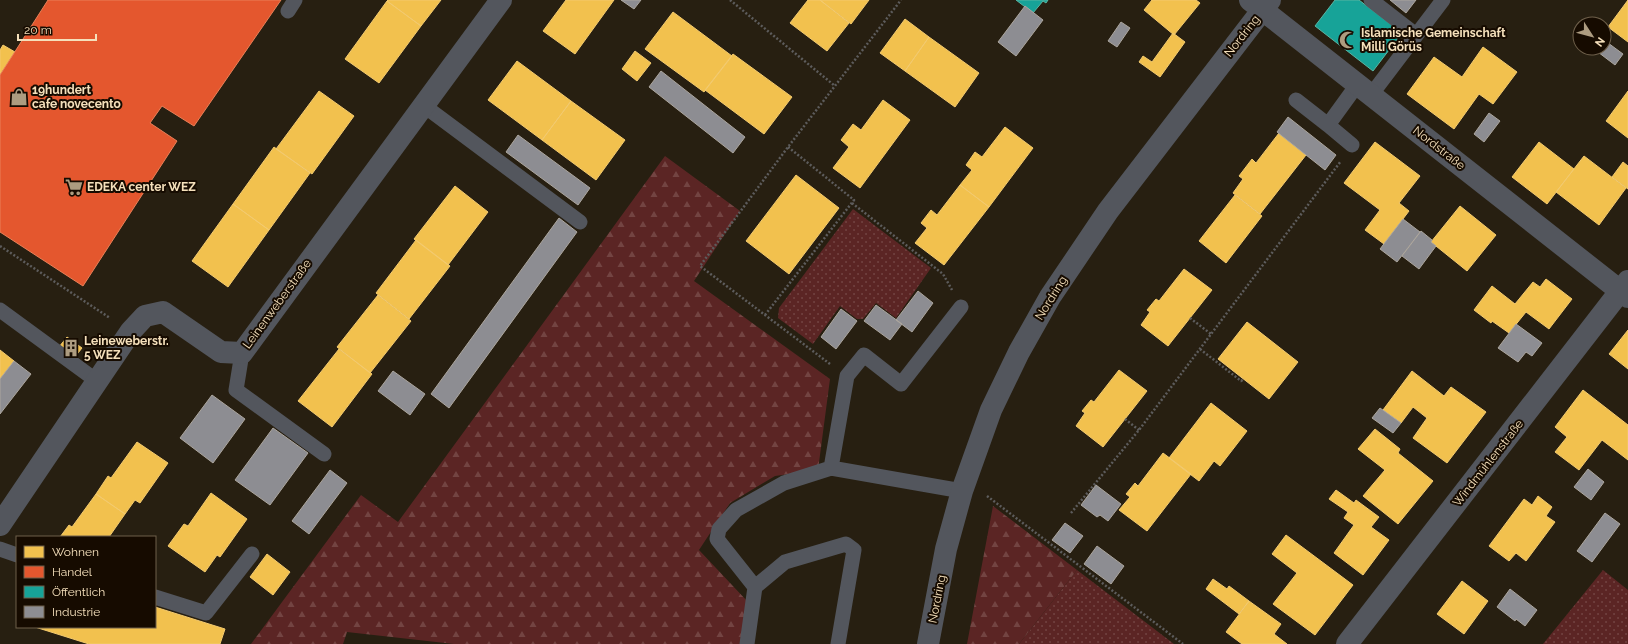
<svg xmlns="http://www.w3.org/2000/svg" width="1628" height="644" viewBox="0 0 1628 644" font-family="Raleway,sans-serif">
<defs>
<pattern id="green-dots" width="8" height="8" patternUnits="userSpaceOnUse"><rect width="8" height="8" fill="#5b2524"/><path d="M2 2h.1M6 6h.1" fill="none" stroke="#734442" stroke-width="1.8" stroke-linecap="round"/></pattern>
<pattern id="forest-firs" width="22" height="20" patternUnits="userSpaceOnUse"><rect width="22" height="20" fill="#5b2524"/><path d="M5 1l3.5 6h-7zM16 11l3.5 6h-7z" fill="#734442"/></pattern>
</defs>
<rect width="100%" height="100%" fill="#271f11"/>
<path fill="url(#green-dots)" d="M 853,209 L 931,268 L 896,318 L 876,303 L 863,319 L 857,319 L 840,306 L 813,344 L 778,318 L 779,308 Z
M 1077,570 L 1174,644 L 1019,644 Z
M 1603,570 L 1628,590 L 1628,644 L 1543,644 Z"/>
<path fill="url(#forest-firs)" d="M 665,156 L 740,211 L 694,281 L 830,379 L 818,470 L 775,476 L 730,503 L 699,550 L 748,602 L 742,644 L 454,644 L 347,632 L 343,644 L 251,644 L 361,495 L 398,522 Z
M 993,506 L 1077,570 L 1019,644 L 967,644 Z"/>
<path fill="#f2c14e" stroke="#f3ca6f" d="M 388,0 L 441,0 L 421,26 L 387,1 Z
M 566,0 L 614,0 L 575,54 L 543,31 Z
M 808,0 L 820,0 L 849,23 L 827,51 L 790,23 Z
M 820,0 L 869,0 L 851,24 Z
M 1152,0 L 1196,0 L 1200,3 L 1174,35 L 1144,10 Z
M 1628,0 L 1628,42 L 1608,27 Z
M 387,1 L 421,26 L 379,83 L 345,59 Z
M 673,12 L 732,56 L 704,92 L 645,49 Z
M 905,19 L 929,37 L 905,71 L 880,53 Z
M 1173,33 L 1185,42 L 1160,77 L 1139,62 L 1143,56 L 1152,62 Z
M 929,37 L 979,73 L 955,107 L 905,71 Z
M 3,45 L 15,52 L 0,75 L 0,50 Z
M 1483,47 L 1517,72 L 1493,104 L 1479,94 L 1454,129 L 1407,94 L 1434,57 L 1462,77 Z
M 635,51 L 651,63 L 637,81 L 622,69 Z
M 733,54 L 792,97 L 764,134 L 705,90 Z
M 517,61 L 571,101 L 542,140 L 488,100 Z
M 319,91 L 354,116 L 312,174 L 276,149 Z
M 1628,91 L 1628,138 L 1606,121 Z
M 883,100 L 910,120 L 860,188 L 833,168 L 849,147 L 841,140 L 853,124 L 861,130 Z
M 571,101 L 625,140 L 596,180 L 542,140 Z
M 1005,127 L 1033,148 L 989,207 L 960,185 L 972,170 L 966,165 L 975,152 L 982,157 Z
M 1279,133 L 1306,155 L 1260,214 L 1233,193 L 1243,179 L 1239,176 L 1252,159 L 1256,163 Z
M 1375,142 L 1420,176 L 1399,203 L 1409,211 L 1384,244 L 1365,230 L 1380,210 L 1344,183 Z
M 1539,142 L 1574,169 L 1547,204 L 1512,177 Z
M 274,147 L 310,173 L 269,230 L 233,204 Z
M 1584,156 L 1626,188 L 1599,225 L 1556,192 Z
M 1623,162 L 1628,166 L 1628,189 L 1612,177 Z
M 796,175 L 839,208 L 789,274 L 746,241 Z
M 960,185 L 989,207 L 944,265 L 915,243 L 927,228 L 921,223 L 931,210 L 937,215 Z
M 455,186 L 488,212 L 448,265 L 414,239 Z
M 1235,195 L 1262,216 L 1226,263 L 1199,241 Z
M 233,204 L 269,230 L 228,287 L 192,261 Z
M 1460,206 L 1496,235 L 1467,271 L 1431,242 Z
M 416,240 L 450,266 L 409,319 L 376,293 Z
M 1184,269 L 1212,290 L 1168,346 L 1141,325 L 1150,312 L 1147,310 L 1156,299 L 1159,301 Z
M 1546,279 L 1572,299 L 1549,329 L 1526,312 L 1509,333 L 1492,321 L 1491,323 L 1474,310 L 1492,286 L 1515,304 L 1533,282 L 1540,287 Z
M 378,295 L 411,321 L 370,373 L 337,347 Z
M 1247,322 L 1298,362 L 1269,399 L 1218,359 Z
M 1628,330 L 1628,369 L 1609,354 Z
M 67,337 L 82,348 L 74,358 L 59,347 Z
M 339,349 L 372,374 L 332,427 L 298,401 Z
M 0,350 L 14,361 L 0,379 Z
M 1119,370 L 1147,391 L 1103,447 L 1076,426 L 1085,413 L 1082,411 L 1091,400 L 1094,402 Z
M 1412,371 L 1444,396 L 1451,387 L 1486,412 L 1447,463 L 1413,438 L 1427,418 L 1413,407 L 1401,423 L 1383,410 Z
M 1583,390 L 1628,425 L 1628,460 L 1602,440 L 1579,470 L 1555,452 L 1567,437 L 1555,427 Z
M 1211,403 L 1247,431 L 1220,466 L 1214,461 L 1199,481 L 1169,458 Z
M 1375,429 L 1400,449 L 1398,453 L 1433,481 L 1398,524 L 1363,496 L 1385,470 L 1358,449 Z
M 137,442 L 168,463 L 140,503 L 135,500 L 125,514 L 96,494 L 108,476 L 111,478 Z
M 1163,453 L 1191,474 L 1147,531 L 1119,510 L 1130,497 L 1126,494 L 1135,483 L 1138,486 Z
M 1336,490 L 1354,503 L 1356,500 L 1379,517 L 1371,527 L 1389,540 L 1363,575 L 1334,553 L 1354,525 L 1344,518 L 1348,512 L 1329,499 Z
M 211,493 L 247,519 L 220,557 L 217,555 L 205,572 L 168,546 L 184,524 L 188,526 Z
M 96,494 L 125,514 L 109,537 L 60,537 L 69,525 L 72,527 Z
M 1538,496 L 1552,507 L 1546,516 L 1555,522 L 1526,561 L 1516,553 L 1509,561 L 1489,546 L 1524,499 L 1532,505 Z
M 1286,535 L 1353,585 L 1315,635 L 1273,604 L 1297,573 L 1272,554 Z
M 267,554 L 290,572 L 273,595 L 250,577 Z
M 1213,579 L 1227,589 L 1229,586 L 1249,601 L 1239,614 L 1206,589 Z
M 1462,581 L 1488,601 L 1464,634 L 1437,614 Z
M 1249,601 L 1281,624 L 1274,634 L 1287,644 L 1242,644 L 1226,632 Z
M 155,607 L 225,629 L 220,644 L 89,644 L 35,627 L 155,627 Z"/>
<path fill="#e4572e" stroke="#e98058" d="M 48,0 L 281,0 L 194,126 L 162,106 L 150,123 L 177,141 L 83,286 L 0,232 L 0,75 Z"/>
<path fill="#17a398" stroke="#5ab5a2" d="M 1016,0 L 1048,0 L 1046,3 L 1043,1 L 1033,13 Z
M 1335,0 L 1359,0 L 1402,33 L 1373,71 L 1315,26 Z"/>
<path fill="#8d8d92" stroke="#aca69e" d="M 621,0 L 641,0 L 634,9 Z
M 1390,0 L 1416,0 L 1406,13 Z
M 1025,6 L 1043,20 L 1016,56 L 998,42 Z
M 1121,22 L 1130,28 L 1117,47 L 1108,41 Z
M 1604,40 L 1623,54 L 1615,65 L 1594,49 L 1595,48 L 1604,48 Z
M 661,71 L 745,137 L 733,153 L 649,87 Z
M 1489,113 L 1500,121 L 1484,142 L 1474,134 Z
M 1288,117 L 1336,155 L 1325,170 L 1277,132 Z
M 518,135 L 590,188 L 578,205 L 506,152 Z
M 559,218 L 577,232 L 449,408 L 431,394 Z
M 1403,219 L 1420,232 L 1397,262 L 1380,249 Z
M 1421,231 L 1432,240 L 1431,242 L 1436,246 L 1419,269 L 1402,256 Z
M 918,291 L 933,303 L 912,332 L 896,320 Z
M 876,305 L 902,324 L 890,340 L 864,321 Z
M 841,309 L 857,321 L 836,349 L 821,337 Z
M 1516,324 L 1542,343 L 1532,356 L 1526,352 L 1518,362 L 1498,348 Z
M 14,361 L 31,374 L 0,414 L 0,379 Z
M 393,371 L 425,394 L 410,415 L 378,391 Z
M 212,395 L 245,419 L 213,463 L 180,438 Z
M 1380,408 L 1401,423 L 1393,433 L 1372,418 Z
M 273,428 L 308,453 L 270,505 L 235,480 Z
M 1588,469 L 1604,482 L 1591,500 L 1574,487 Z
M 330,470 L 347,483 L 309,534 L 292,521 Z
M 1096,485 L 1121,504 L 1108,521 L 1100,515 L 1097,517 L 1081,505 Z
M 1605,513 L 1620,524 L 1592,562 L 1577,551 Z
M 1065,523 L 1083,536 L 1070,553 L 1052,540 Z
M 1097,546 L 1124,566 L 1111,584 L 1084,564 Z
M 1510,589 L 1537,610 L 1525,626 L 1516,619 L 1515,621 L 1497,607 Z"/>
<g fill="none" stroke-linecap="round" stroke-linejoin="round">
<path stroke="#5d5c5c" stroke-width="2.5" stroke-dasharray="2 2" stroke-linecap="butt" d="M 730,0 L 835,86
M 852,203 L 943,274 L 952,290
M 0,246 L 110,318
M 765,315 L 854,200 L 788,147
M 1190,318 L 1211,334
M 1200,349 L 1241,381 L 1244,379
M 830,364 L 700,266 L 788,147 L 901,0
M 1125,419 L 1139,430
M 987,496 L 1183,644
M 1071,513 L 1139,430 L 1341,161"/>
<path stroke="#53565d" stroke-width="15" d="M 1371,0 L 1416,35
M 288,11 L 295,0
M 1371,95 L 1443,0
M 1296,100 L 1328,125 L 1357,85
M 423,105 L 580,222
M 1328,125 L 1352,145
M 0,310 L 97,381
M 242,353 L 236,390 L 324,454
M 831,468 L 847,376 L 864,355 L 901,384 L 961,307
M 0,549 L 17,555
M 755,587 L 717,539 L 719,529 L 736,510 L 784,483 L 831,468 L 962,491
M 155,597 L 206,613 L 252,554
M 747,644 L 755,587 L 785,562 L 846,544 L 854,550 L 838,644"/>
<path stroke="#53565d" stroke-width="22" d="M 1250,0 L 1628,297
M 0,525 L 131,331 L 145,316 L 163,312 L 221,352 L 242,353 L 501,0
M 928,644 L 946,549 L 962,491 L 991,410 L 1019,352 L 1050,297 L 1108,211 L 1270,0
M 1347,644 L 1628,281"/>
</g>
<defs>
<g id="mosque-bare" transform="scale(1.38)"><path d="M3.5-4.9A6 6 0 1 0 3.5 4.9A5 5 0 1 1 3.5-4.9Z" fill="#ad9c80" stroke="#160b00" stroke-width="2.5" paint-order="stroke"/></g>
<g id="shop-bare" transform="scale(1.38)"><path d="M-5-2.5h2.3a2.7 3.5 0 0 1 5.4 0H5L5.5 6h-11ZM-1.5-2.5h3a1.5 2.3 0 0 0-3 0Z" fill="#ad9c80" stroke="#160b00" stroke-width="2.5" paint-order="stroke"/></g>
<g id="supermarket-bare" transform="scale(1.38)"><path d="M-6-5.5h2.5l.6 2H6L4.5 2H-2.5L-4.4-4H-6ZM-1.5 3.2a1.3 1.3 0 1 0 .1 0ZM3 3.2a1.3 1.3 0 1 0 .1 0Z" fill="#ad9c80" stroke="#160b00" stroke-width="2.5" paint-order="stroke"/></g>
<g id="building-bare" transform="scale(1.38)"><path d="M-4-6H4V6H1V3H-1V6H-4ZM-2.5-4.3h1.7v1.8h-1.7ZM.8-4.3h1.7v1.8H.8ZM-2.5-1h1.7V.8h-1.7ZM.8-1h1.7V.8H.8Z" fill="#ad9c80" stroke="#160b00" stroke-width="2.5" paint-order="stroke"/></g>
</defs>
<g fill-rule="evenodd">
<use href="#mosque-bare" x="1348" y="40"/>
<use href="#shop-bare" x="19" y="97"/>
<use href="#supermarket-bare" x="74" y="187"/>
<use href="#building-bare" x="71" y="348"/>
</g>
<g text-anchor="middle" dominant-baseline="central" stroke-width="4" stroke-linejoin="round" paint-order="stroke">
<g font-size="12" font-weight="bold" fill="#f5e0bb" stroke="#160b00" text-anchor="start">
<text x="1361" y="33">Islamische Gemeinschaft<tspan x="1361" dy="14">Milli Görüs</tspan></text>
<text x="32" y="90">19hundert<tspan x="32" dy="14">cafe novecento</tspan></text>
<text x="87" y="187">EDEKA center WEZ</text>
<text x="84" y="341">Leineweberstr.<tspan x="84" dy="14">5 WEZ</tspan></text>
</g>
<g font-size="12" fill="#f5e0bb" stroke="#160b00">
<text transform="translate(1242 36) rotate(-52)">Nordring</text>
<text transform="translate(1439 148) rotate(38)">Nordstraße</text>
<text transform="translate(1051 298) rotate(-58)">Nordring</text>
<text transform="translate(277 304) rotate(-54)">Leinenweberstraße</text>
<text transform="translate(1488 463) rotate(-52)">Windmühlenstraße</text>
<text transform="translate(937 599) rotate(-79)">Nordring</text>
</g>
</g>
<rect x="16" y="536" width="140" height="92" fill="#160b00" stroke="#6f604b"/>
<rect x="24" y="546" width="20" height="12" fill="#f2c14e" stroke="#6f604b"/>
<text x="52" y="556" font-size="12" fill="#f5e0bb">Wohnen</text>
<rect x="24" y="566" width="20" height="12" fill="#e4572e" stroke="#6f604b"/>
<text x="52" y="576" font-size="12" fill="#f5e0bb">Handel</text>
<rect x="24" y="586" width="20" height="12" fill="#17a398" stroke="#6f604b"/>
<text x="52" y="596" font-size="12" fill="#f5e0bb">Öffentlich</text>
<rect x="24" y="606" width="20" height="12" fill="#8d8d92" stroke="#6f604b"/>
<text x="52" y="616" font-size="12" fill="#f5e0bb">Industrie</text>
<g transform="translate(1592 36) rotate(126)"><circle r="19" fill="#160b00" stroke="#6f604b"/>
<path d="M0-3L7 15L0 10L-7 15Z" fill="#ad9c80"/>
<text y="-6" font-size="11" font-weight="bold" text-anchor="middle" fill="#f5e0bb">N</text>
</g>
<path d="M18 34v6h78v-6" fill="none" stroke="#f5e0bb" stroke-width="2"/>
<text x="24" y="34" font-size="12" fill="#f5e0bb" stroke="#160b00" stroke-width="3" paint-order="stroke">20 m</text>
</svg>
